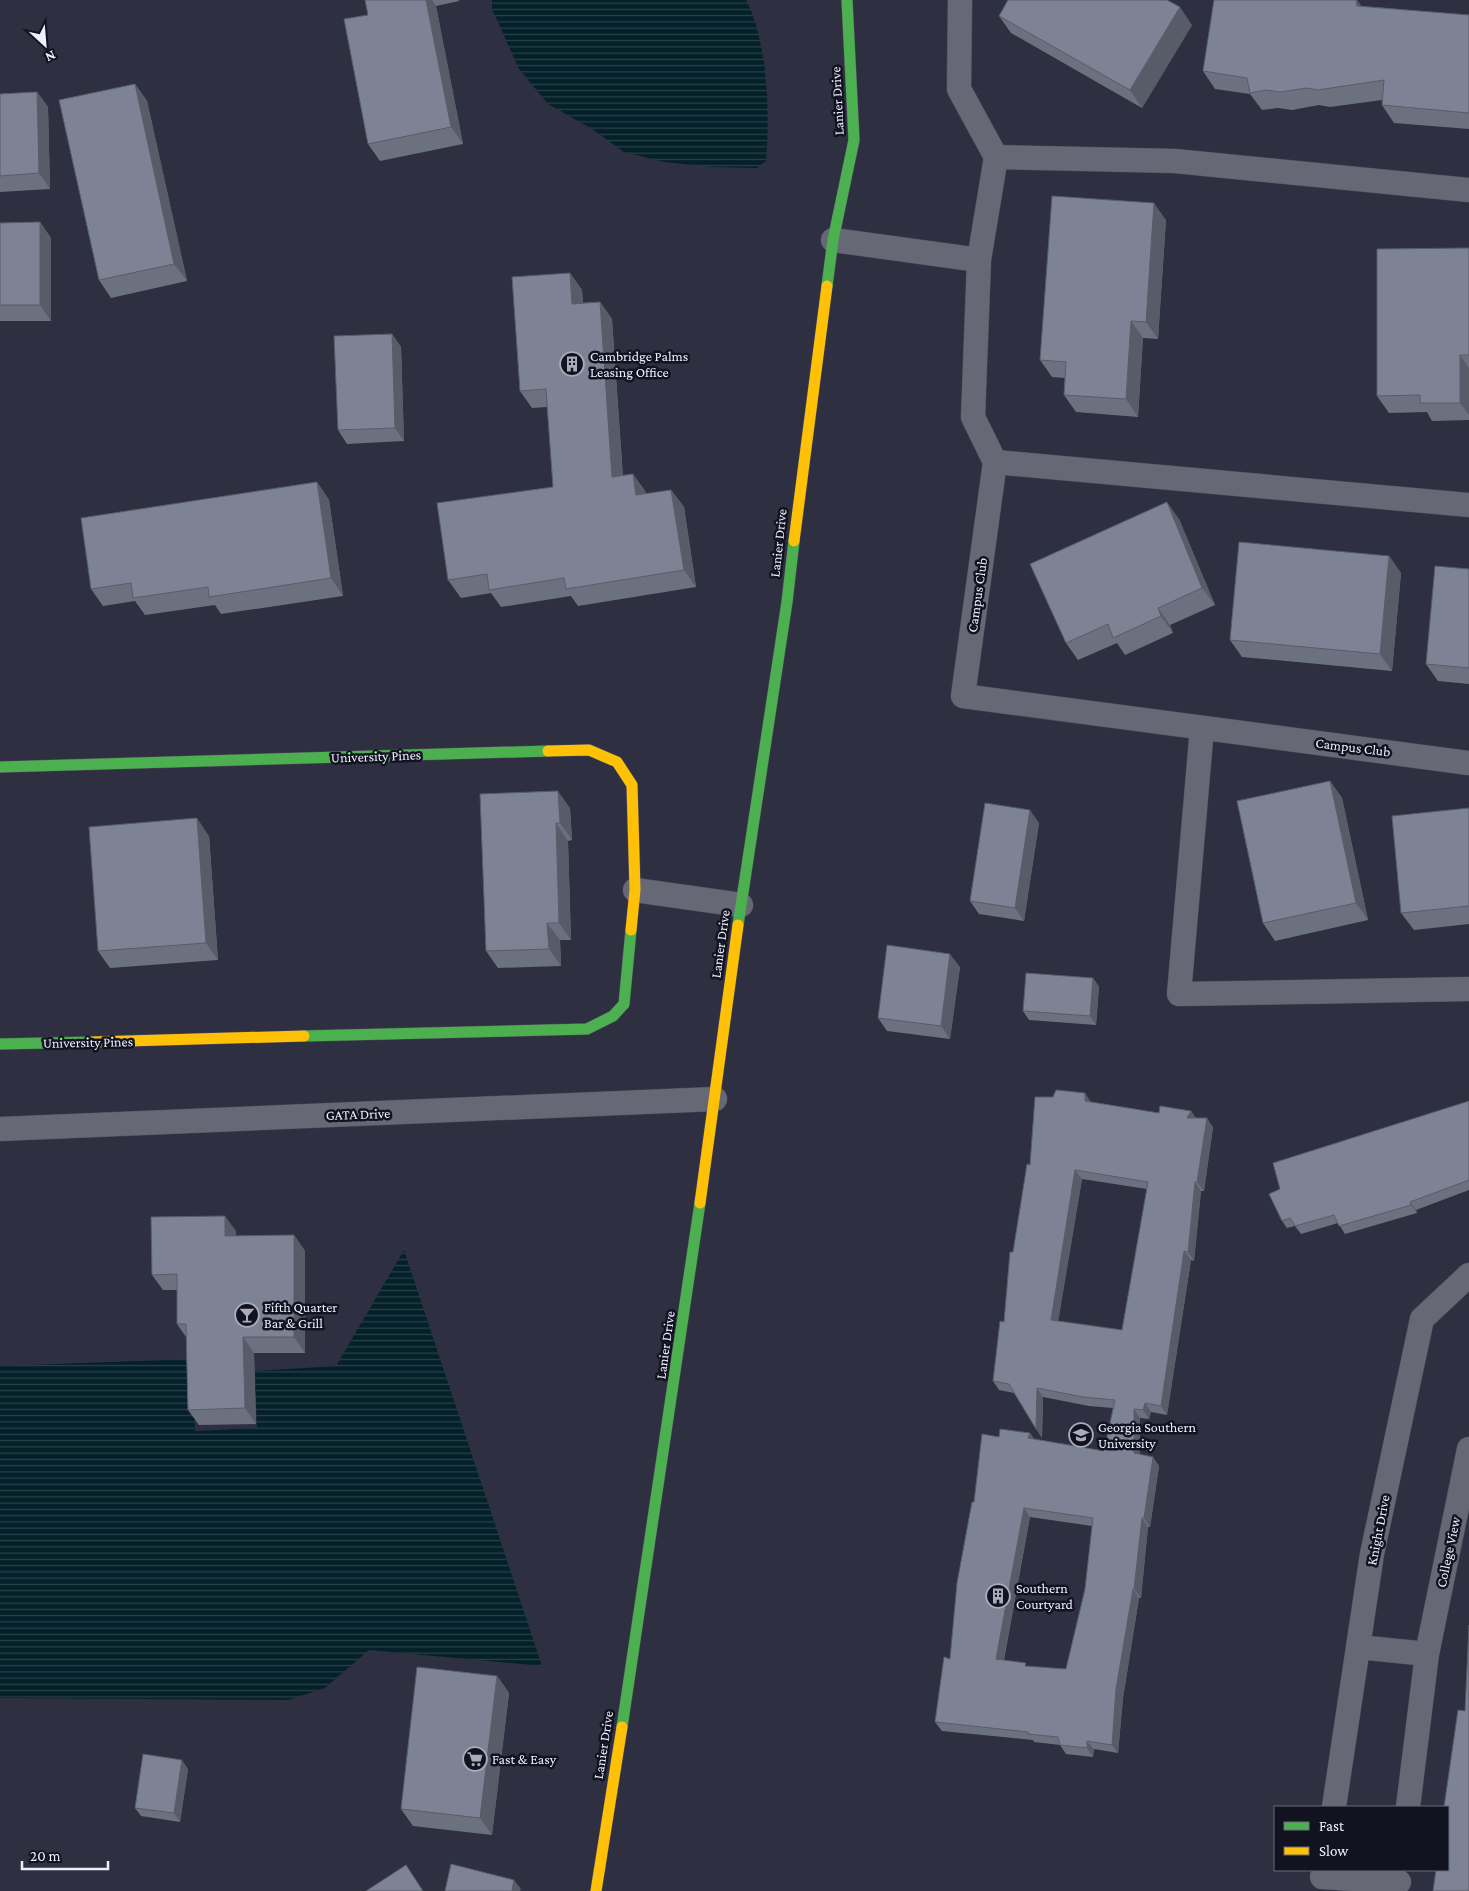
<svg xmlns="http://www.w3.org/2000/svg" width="1469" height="1891" viewBox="0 0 1469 1891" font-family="'Crimson Pro',serif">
<defs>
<pattern id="water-rules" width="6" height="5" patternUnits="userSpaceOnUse" patternTransform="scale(1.25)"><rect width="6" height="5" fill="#042029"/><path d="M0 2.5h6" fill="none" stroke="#294149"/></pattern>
</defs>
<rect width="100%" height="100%" fill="#2e2f40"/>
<path fill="url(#water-rules)" d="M 492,0 L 746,0 C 768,42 770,114 766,161 L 757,168 L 713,167 L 664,162 L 624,152 L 592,129 L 548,104 L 519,69 L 492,9 Z
M 404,1250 L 542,1666 L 369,1650 L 325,1688 L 288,1700 L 0,1698 L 0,1366 L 193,1359 L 195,1431 L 257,1428 L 255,1371 L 336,1366 Z"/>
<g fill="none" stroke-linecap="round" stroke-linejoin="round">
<g stroke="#4c4c5a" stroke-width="25">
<path id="street" d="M 960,0 L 959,89 L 996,157 L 979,260 L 973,417 L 995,462 L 963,696 L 1469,763
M 996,157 L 1175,161 L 1469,190
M 833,240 L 979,260
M 995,462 L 1469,505
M 1202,728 L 1179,994 L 1469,989
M 635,890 L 741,905
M 0,1129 L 715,1099
M 1358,1647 L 1427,1654
M 1334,1807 L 1372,1554 L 1422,1319 L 1469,1275
M 1408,1807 L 1427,1654 L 1469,1449
M 1322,1877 L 1399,1882"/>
</g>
<g stroke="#4c4c5a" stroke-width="12">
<path id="fast" d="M 827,286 L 833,240 L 854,140 L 847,0
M 0,767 L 548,751
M 738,925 L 787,602 L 794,541
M 304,1036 L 587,1029 L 613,1016 L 624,1004 L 631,930
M 0,1044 L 93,1042
M 622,1727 L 700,1203"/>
</g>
<g stroke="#4c4c5a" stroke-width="12">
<path id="slow" d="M 794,541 L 827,286
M 548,751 L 589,750 L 617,762 L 632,785 L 635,890 L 631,930
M 93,1042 L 304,1036
M 700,1203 L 738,925
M 596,1891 L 622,1727"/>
</g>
<use href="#street" stroke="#676876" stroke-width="24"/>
<use href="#fast" stroke="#4caf50" stroke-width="11"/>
<use href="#slow" stroke="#ffc107" stroke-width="11"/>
</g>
<path fill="#6c7180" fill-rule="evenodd" d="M 365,0 L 459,0 L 459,1 L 436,6 L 463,144 L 380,161 L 368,144 L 368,15 Z
M 1214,0 L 1357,0 L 1361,6 L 1469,15 L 1469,129 L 1394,123 L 1382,105 L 1382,100 L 1330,107 L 1319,105 L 1292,110 L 1278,108 L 1262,110 L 1250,94 L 1215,89 L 1203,71 Z
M 999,16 L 1192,25 L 1142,108 L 1011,33 Z
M 135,84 L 147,101 L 187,281 L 111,298 L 99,280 Z
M 37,92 L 48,107 L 50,189 L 0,192 L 0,94 Z
M 1166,220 L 1158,339 L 1143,338 L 1138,417 L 1076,412 L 1064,395 L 1065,378 L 1052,377 L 1040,360 Z
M 40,222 L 51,238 L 51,321 L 0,321 L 0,223 Z
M 1469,248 L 1469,420 L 1432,421 L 1427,412 L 1389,413 L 1377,396 Z
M 570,273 L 582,290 L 583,303 L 600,302 L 612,319 L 623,476 L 633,474 L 645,491 L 646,494 L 671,490 L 684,507 L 696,587 L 578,606 L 571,596 L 501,607 L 491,593 L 461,598 L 448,580 L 553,487 L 547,407 L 532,408 L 520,391 Z
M 392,334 L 401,347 L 404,441 L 347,444 L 338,430 Z
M 317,482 L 329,500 L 343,596 L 221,614 L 215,605 L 145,615 L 135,601 L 103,606 L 91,589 Z
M 1179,519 L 1215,605 L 1170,625 L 1173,633 L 1125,655 L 1117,643 L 1078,660 L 1066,643 Z
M 1389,556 L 1401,573 L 1392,671 L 1242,657 L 1230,640 Z
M 1469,569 L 1469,684 L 1438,681 L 1426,664 Z
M 1330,781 L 1342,798 L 1368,920 L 1275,941 L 1263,923 Z
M 480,794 L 570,808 L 572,840 L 568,841 L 571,940 L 560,940 L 561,966 L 498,968 L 486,951 Z
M 1469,808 L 1469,924 L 1414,930 L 1401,913 Z
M 1039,823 L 1024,921 L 979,914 L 970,901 Z
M 209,836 L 218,960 L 110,968 L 98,951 Z
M 960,967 L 950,1039 L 887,1031 L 878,1018 Z
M 1093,978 L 1099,987 L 1096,1025 L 1029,1020 L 1023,1011 Z
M 1469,1101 L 1469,1190 L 1416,1210 L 1417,1213 L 1345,1234 L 1338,1223 L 1301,1234 L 1295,1226 L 1287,1228 L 1282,1221 Z
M 1091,1102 L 1159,1113 L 1191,1111 L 1196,1118 L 1213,1127 L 1204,1191 L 1201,1191 L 1194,1261 L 1191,1260 L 1167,1415 L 1151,1412 L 1149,1419 L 1140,1418 L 1140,1455 L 1153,1457 L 1159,1466 L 1150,1527 L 1148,1527 L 1141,1598 L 1139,1598 L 1123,1698 L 1118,1753 L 1094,1749 L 1093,1757 L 1066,1754 L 1060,1745 L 1034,1742 L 1033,1740 L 942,1731 L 935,1722 L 950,1659 L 974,1502 L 999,1437 L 1030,1433 L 1034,1439 L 1104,1451 L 1113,1408 L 1089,1406 L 1043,1397 L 1042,1438 L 1014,1393 L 999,1390 L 993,1381 L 1004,1322 L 1013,1252 L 1030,1165 ZM 1082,1179 L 1147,1189 L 1122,1330 L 1058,1321 ZM 1030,1517 L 1092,1526 L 1085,1589 L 1066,1669 L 1028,1667 L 1004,1660 Z
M 236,1231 L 236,1236 L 294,1235 L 305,1251 L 305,1353 L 254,1353 L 256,1424 L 199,1425 L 188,1410 L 186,1337 L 177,1324 L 177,1290 L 163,1290 L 152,1275 Z
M 497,1676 L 509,1693 L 492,1835 L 413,1826 L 401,1809 Z
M 188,1769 L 180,1822 L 141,1816 L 135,1808 Z"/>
<path fill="#585c68" d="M 426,0 L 432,0 L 436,6 L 463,144 L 451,127 Z
M 1356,0 L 1357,0 L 1368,16 L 1357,6 Z
M 1180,7 L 1192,25 L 1142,108 L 1130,90 Z
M 135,84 L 147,101 L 187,281 L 174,264 Z
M 37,92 L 48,107 L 50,189 L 39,173 Z
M 1154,203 L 1166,220 L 1158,339 L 1146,322 Z
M 40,222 L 51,238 L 51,321 L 40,305 Z
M 570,273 L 582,290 L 584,321 L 572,304 Z
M 600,302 L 612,319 L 624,495 L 612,477 Z
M 1131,321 L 1143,338 L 1138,417 L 1126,399 Z
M 392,334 L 401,347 L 404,441 L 395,428 Z
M 1460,355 L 1469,368 L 1469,415 L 1460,403 Z
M 633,474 L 645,491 L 648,512 L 636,495 Z
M 317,482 L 329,500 L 343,596 L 331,578 Z
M 671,490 L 684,507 L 696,587 L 684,570 Z
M 1167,502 L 1179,519 L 1215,605 L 1202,588 Z
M 1389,556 L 1401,573 L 1392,671 L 1380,654 Z
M 1158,608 L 1170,625 L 1173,633 L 1161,616 Z
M 1330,781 L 1342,798 L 1368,920 L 1356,903 Z
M 558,791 L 570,808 L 572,840 L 560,823 Z
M 1030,810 L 1039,823 L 1024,921 L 1015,908 Z
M 197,818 L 209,836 L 218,960 L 206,943 Z
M 556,823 L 568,841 L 571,940 L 559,923 Z
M 547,923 L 560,940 L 561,966 L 549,949 Z
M 950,954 L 960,967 L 950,1039 L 941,1026 Z
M 1093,978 L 1099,987 L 1096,1025 L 1090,1016 Z
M 1085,1093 L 1091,1102 L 1091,1110 L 1085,1101 Z
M 1191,1111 L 1197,1120 L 1187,1118 Z
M 1207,1118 L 1213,1127 L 1204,1191 L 1197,1182 Z
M 1075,1170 L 1082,1179 L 1057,1329 L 1051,1320 Z
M 1195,1182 L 1201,1191 L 1194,1261 L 1188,1252 Z
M 1410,1202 L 1416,1210 L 1417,1213 L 1411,1205 Z
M 225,1216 L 236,1231 L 236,1252 L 225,1236 Z
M 294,1235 L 305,1251 L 305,1353 L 294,1337 Z
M 1184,1251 L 1191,1260 L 1167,1415 L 1161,1406 Z
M 243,1337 L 254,1353 L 256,1424 L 245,1408 Z
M 1037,1388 L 1043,1397 L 1042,1438 L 1036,1429 Z
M 1145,1403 L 1151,1412 L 1149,1419 L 1143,1410 Z
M 1134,1409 L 1140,1418 L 1140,1462 L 1134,1453 Z
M 1030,1433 L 1036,1442 L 1028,1438 Z
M 1153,1457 L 1159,1466 L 1150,1527 L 1144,1518 Z
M 1024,1508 L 1030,1517 L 1002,1668 L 996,1659 Z
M 1142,1518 L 1148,1527 L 1141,1598 L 1134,1589 Z
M 1133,1589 L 1139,1598 L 1123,1698 L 1118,1753 L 1112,1745 L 1116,1689 Z
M 497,1676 L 509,1693 L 492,1835 L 480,1818 Z
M 1087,1741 L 1094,1749 L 1093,1757 L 1087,1748 Z
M 182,1760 L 188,1769 L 180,1822 L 174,1813 Z
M 514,1880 L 521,1889 L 520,1891 L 512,1891 Z"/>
<path fill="#7d8395" stroke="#585c68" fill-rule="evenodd" d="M 365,0 L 426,0 L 451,127 L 368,144 L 344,19 L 368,15 Z
M 1008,0 L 1167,0 L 1180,7 L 1130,90 L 999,16 Z
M 1214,0 L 1356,0 L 1357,6 L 1469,15 L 1469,113 L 1382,105 L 1384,80 L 1318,90 L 1307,88 L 1280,92 L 1266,90 L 1250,93 L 1247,78 L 1203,71 Z
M 135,84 L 174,264 L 99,280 L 59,100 Z
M 37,92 L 39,173 L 0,176 L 0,94 Z
M 1052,196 L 1154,203 L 1146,322 L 1131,321 L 1126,399 L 1064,395 L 1066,362 L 1040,360 Z
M 40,222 L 40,305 L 0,305 L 0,223 Z
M 1469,248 L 1469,355 L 1460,355 L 1460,403 L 1420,403 L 1420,395 L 1377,396 L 1377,249 Z
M 570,273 L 572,304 L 600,302 L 612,477 L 633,474 L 636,495 L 671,490 L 684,570 L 566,589 L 564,578 L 489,590 L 487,574 L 448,580 L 437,503 L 553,487 L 546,389 L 520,391 L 512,277 Z
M 392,334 L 395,428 L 338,430 L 334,336 Z
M 317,482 L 331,578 L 209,597 L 208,587 L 133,598 L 131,583 L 91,589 L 81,518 Z
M 1167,502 L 1202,588 L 1158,608 L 1161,616 L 1113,638 L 1108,624 L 1066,643 L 1030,564 Z
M 1239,542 L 1389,556 L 1380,654 L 1230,640 Z
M 1435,566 L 1469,569 L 1469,668 L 1426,664 Z
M 1330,781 L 1356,903 L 1263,923 L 1237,801 Z
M 558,791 L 560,823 L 556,823 L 559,923 L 547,923 L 549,949 L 486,951 L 480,794 Z
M 985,803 L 1030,810 L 1015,908 L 970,901 Z
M 1469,808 L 1469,906 L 1401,913 L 1392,816 Z
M 197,818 L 206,943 L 98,951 L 89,827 Z
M 887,945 L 950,954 L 941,1026 L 878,1018 Z
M 1026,973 L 1093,978 L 1090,1016 L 1023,1011 Z
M 1056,1090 L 1085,1093 L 1085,1101 L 1159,1113 L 1160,1106 L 1191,1111 L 1187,1118 L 1207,1118 L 1197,1182 L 1195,1182 L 1188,1252 L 1184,1251 L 1161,1406 L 1145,1403 L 1143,1410 L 1134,1409 L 1134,1453 L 1153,1457 L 1144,1518 L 1142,1518 L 1134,1589 L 1133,1589 L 1116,1689 L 1112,1745 L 1087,1741 L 1087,1748 L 1060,1745 L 1058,1737 L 1028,1734 L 1028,1732 L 935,1722 L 944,1657 L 950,1659 L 957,1583 L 972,1502 L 974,1502 L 982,1434 L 999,1437 L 1000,1429 L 1030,1433 L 1028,1438 L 1104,1451 L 1115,1400 L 1083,1397 L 1037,1388 L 1036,1429 L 1009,1384 L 993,1381 L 1000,1321 L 1004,1322 L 1010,1252 L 1013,1252 L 1027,1164 L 1030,1165 L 1035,1097 L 1053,1097 ZM 1075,1170 L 1148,1182 L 1122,1330 L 1051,1320 ZM 1024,1508 L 1093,1518 L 1085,1589 L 1066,1669 L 1025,1666 L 1026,1663 L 996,1659 Z
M 1469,1101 L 1469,1180 L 1410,1202 L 1411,1205 L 1339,1226 L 1334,1215 L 1295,1226 L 1290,1218 L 1282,1221 L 1269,1194 L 1280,1189 L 1273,1163 Z
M 225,1216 L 225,1236 L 294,1235 L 294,1337 L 243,1337 L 245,1408 L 188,1410 L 186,1324 L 177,1324 L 177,1274 L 152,1275 L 151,1217 Z
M 1469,1625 L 1469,1891 L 1433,1891 L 1436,1870 L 1448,1870 L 1448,1807 L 1444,1807 L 1458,1710 L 1465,1711 Z
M 417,1667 L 497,1676 L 480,1818 L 401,1809 Z
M 143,1754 L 182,1760 L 174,1813 L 135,1808 Z
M 451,1864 L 514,1880 L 512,1891 L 445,1891 Z
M 406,1865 L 423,1891 L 366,1891 Z"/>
<defs>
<g id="building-ring" transform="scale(1.25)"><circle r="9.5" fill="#121321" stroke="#abacbb" stroke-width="1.5"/><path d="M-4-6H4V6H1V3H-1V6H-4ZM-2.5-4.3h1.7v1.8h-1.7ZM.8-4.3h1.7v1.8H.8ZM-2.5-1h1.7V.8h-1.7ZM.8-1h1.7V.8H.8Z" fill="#abacbb"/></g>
<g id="bar-ring" transform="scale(1.25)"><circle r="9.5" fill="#121321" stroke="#abacbb" stroke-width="1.5"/><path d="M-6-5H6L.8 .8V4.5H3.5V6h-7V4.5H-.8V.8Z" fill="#abacbb"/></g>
<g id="university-ring" transform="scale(1.25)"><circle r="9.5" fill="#121321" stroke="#abacbb" stroke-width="1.5"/><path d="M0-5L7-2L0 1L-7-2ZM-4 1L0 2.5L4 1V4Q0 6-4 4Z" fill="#abacbb"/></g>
<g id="supermarket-ring" transform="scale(1.25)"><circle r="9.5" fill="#121321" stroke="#abacbb" stroke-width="1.5"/><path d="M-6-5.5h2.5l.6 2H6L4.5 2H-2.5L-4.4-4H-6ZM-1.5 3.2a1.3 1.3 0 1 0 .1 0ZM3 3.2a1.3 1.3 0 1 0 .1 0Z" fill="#abacbb"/></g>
</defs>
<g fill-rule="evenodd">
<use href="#building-ring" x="572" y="364"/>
<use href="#bar-ring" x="247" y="1315"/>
<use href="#university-ring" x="1081" y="1435"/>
<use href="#building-ring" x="998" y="1596"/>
<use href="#supermarket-ring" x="475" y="1759"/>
</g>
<g text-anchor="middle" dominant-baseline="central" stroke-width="5" stroke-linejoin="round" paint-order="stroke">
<g font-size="14" fill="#eeeffd" stroke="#121321">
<text transform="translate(837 101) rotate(-93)">Lanier Drive</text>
<text transform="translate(778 543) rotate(-84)">Lanier Drive</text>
<text transform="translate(977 595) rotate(-82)">Campus Club</text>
<text transform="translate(1353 747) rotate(7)">Campus Club</text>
<text transform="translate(376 756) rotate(-2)">University Pines</text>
<text transform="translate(720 944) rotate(-82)">Lanier Drive</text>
<text transform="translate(88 1042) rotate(-1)">University Pines</text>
<text transform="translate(358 1114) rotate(-2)">GATA Drive</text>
<text transform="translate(665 1345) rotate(-82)">Lanier Drive</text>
<text transform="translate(1378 1530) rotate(-79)">Knight Drive</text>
<text transform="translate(1448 1552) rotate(-78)">College View</text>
<text transform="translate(603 1745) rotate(-81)">Lanier Drive</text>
</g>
<g font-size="14" fill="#eeeffd" stroke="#121321" text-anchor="start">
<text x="590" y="356">Cambridge Palms<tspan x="590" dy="16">Leasing Office</tspan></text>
<text x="264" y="1307">Fifth Quarter<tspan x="264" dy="16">Bar &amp; Grill</tspan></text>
<text x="1098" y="1427">Georgia Southern<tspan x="1098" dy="16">University</tspan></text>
<text x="1016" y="1588">Southern<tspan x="1016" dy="16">Courtyard</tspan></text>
<text x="492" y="1759">Fast &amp; Easy</text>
</g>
</g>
<rect x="1274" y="1806" width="175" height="65" fill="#121321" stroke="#6a6b79"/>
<rect x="1284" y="1822" width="25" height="8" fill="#4caf50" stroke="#6a6b79"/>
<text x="1319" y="1831" font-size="15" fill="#eeeffd">Fast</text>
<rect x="1284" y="1847" width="25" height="8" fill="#ffc107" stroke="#6a6b79"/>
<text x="1319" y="1856" font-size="15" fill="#eeeffd">Slow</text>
<g transform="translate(45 45) rotate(154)" stroke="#121321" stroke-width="4" paint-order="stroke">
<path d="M0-4L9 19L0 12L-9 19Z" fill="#eeeffd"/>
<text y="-8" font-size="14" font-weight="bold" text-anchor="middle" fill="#eeeffd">N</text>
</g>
<path d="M22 1861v8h86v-8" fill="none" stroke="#eeeffd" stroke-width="2.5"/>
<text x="30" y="1861" font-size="15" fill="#eeeffd" stroke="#121321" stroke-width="4" paint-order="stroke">20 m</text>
</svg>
